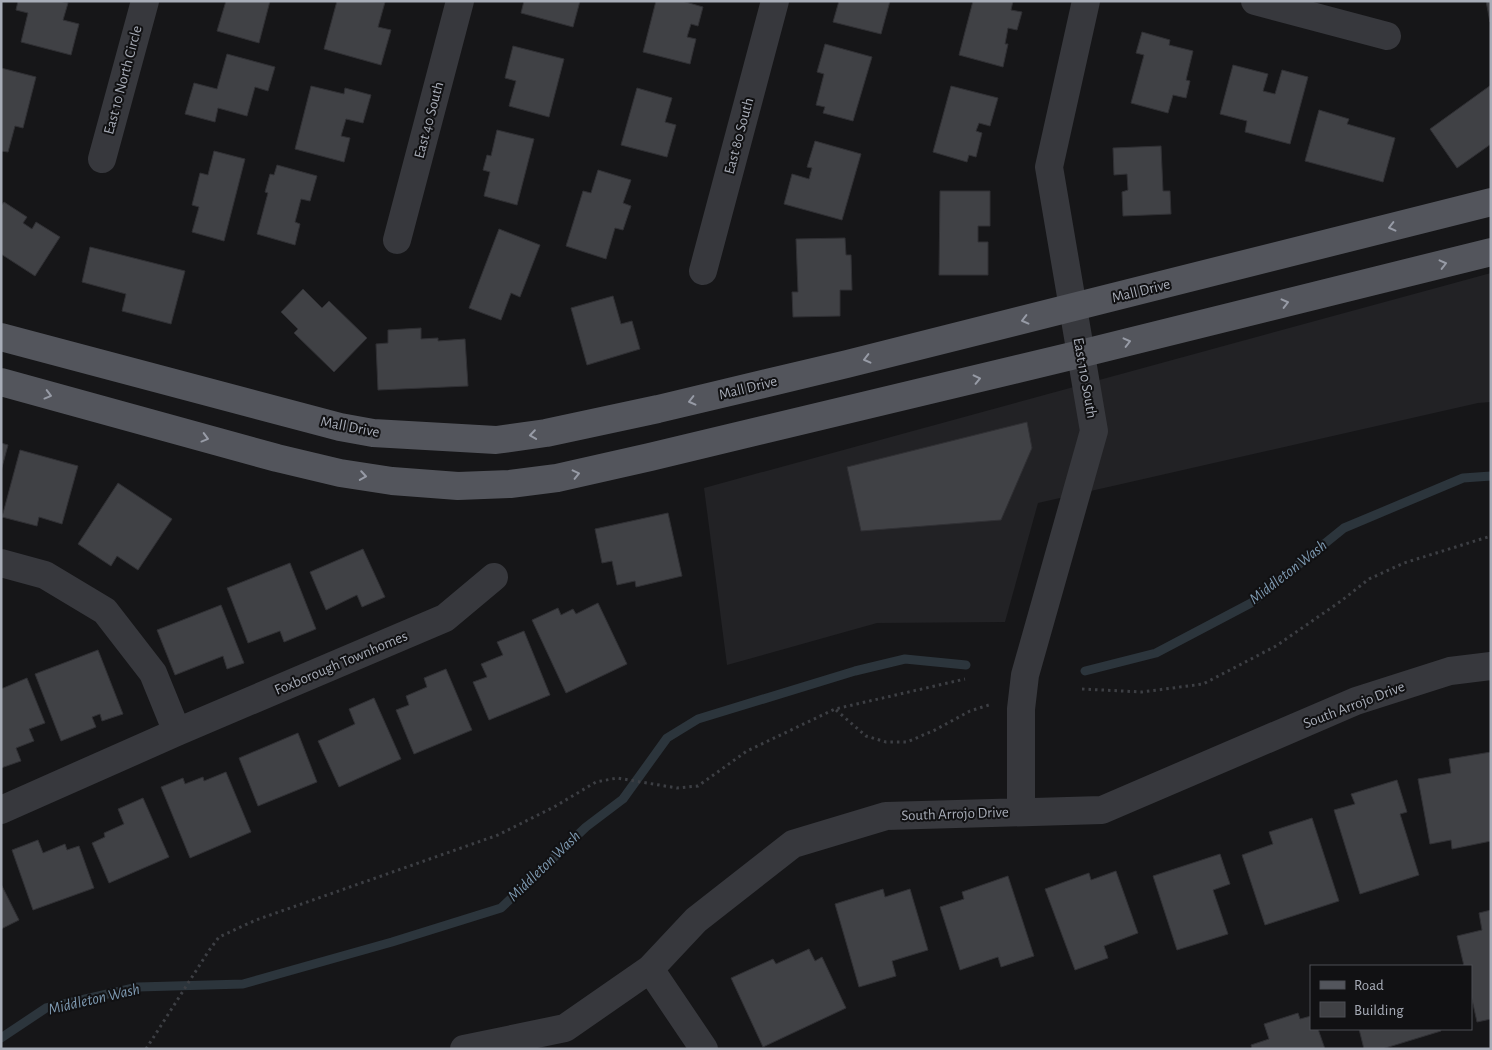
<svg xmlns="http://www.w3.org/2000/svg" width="1492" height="1050" viewBox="0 0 1492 1050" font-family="'Alegreya Sans',sans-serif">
<rect width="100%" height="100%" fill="#161618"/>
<path fill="#222225" d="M 1491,273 L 1491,402 L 1478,403 L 1038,503 L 1005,622 L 877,623 L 727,665 L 704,488 Z"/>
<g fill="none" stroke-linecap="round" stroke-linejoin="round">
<path stroke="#2c353c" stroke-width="9" d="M 1085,671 L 1156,653 L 1251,603 L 1344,528 L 1463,478 L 1491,476
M 1,1038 L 46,1008 L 138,987 L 243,984 L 392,942 L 501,908 L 586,827 L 623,799 L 667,738 L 698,719 L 855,671 L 905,659 L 966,665"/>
</g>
<path fill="#404145" stroke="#303034" d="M 18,1 L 59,1 L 68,3 L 63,20 L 79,24 L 71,55 L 21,42 L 28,13 L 16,10 Z
M 226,1 L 270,1 L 259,43 L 217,31 Z
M 337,1 L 385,2 L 378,27 L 391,30 L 381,65 L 324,49 Z
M 524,1 L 580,1 L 573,27 L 521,13 Z
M 656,1 L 682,1 L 703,7 L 698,26 L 691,24 L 687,37 L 696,39 L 690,64 L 643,52 Z
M 839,1 L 890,1 L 881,34 L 833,22 Z
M 973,1 L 1013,1 L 1011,10 L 1022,12 L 1017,30 L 1008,28 L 1005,44 L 1008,44 L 1003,67 L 959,55 Z
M 1486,1 L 1491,1 L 1490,22 Z
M 1142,32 L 1170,40 L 1169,45 L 1193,51 L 1186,80 L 1190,81 L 1186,98 L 1173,95 L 1168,113 L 1131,103 L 1144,55 L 1136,53 Z
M 825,44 L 872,57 L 853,121 L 823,113 L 825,107 L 816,105 L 824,74 L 817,72 Z
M 513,46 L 564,59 L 549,117 L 509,106 L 516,81 L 505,78 Z
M 227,54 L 275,67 L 268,91 L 255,87 L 247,116 L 218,108 L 215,122 L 185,114 L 194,83 L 217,89 Z
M 1233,65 L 1268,74 L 1263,91 L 1275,94 L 1282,70 L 1308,77 L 1290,144 L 1245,132 L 1247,121 L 1220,114 Z
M 1,68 L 36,77 L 23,128 L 15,126 L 8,152 L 1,151 Z
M 1491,85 L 1491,144 L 1457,168 L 1430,129 Z
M 311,86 L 344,94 L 345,88 L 371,95 L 363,123 L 346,119 L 341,136 L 350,138 L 344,162 L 295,149 Z
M 951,86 L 998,98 L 990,126 L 979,123 L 976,131 L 982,133 L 976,157 L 969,155 L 967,162 L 933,152 Z
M 637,88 L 672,98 L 665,122 L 676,125 L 667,157 L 621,145 Z
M 1319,110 L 1349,119 L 1347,124 L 1395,138 L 1383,182 L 1305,161 Z
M 497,130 L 534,139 L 517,205 L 484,196 L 490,172 L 483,170 L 487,155 L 491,156 Z
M 815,141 L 861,154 L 842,220 L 784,204 L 792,174 L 809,179 L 812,168 L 807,167 Z
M 1161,146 L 1163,191 L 1170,191 L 1171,214 L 1123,216 L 1122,192 L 1128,190 L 1127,174 L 1114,175 L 1113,148 Z
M 214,151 L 245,159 L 224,241 L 192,232 L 199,207 L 192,205 L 200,173 L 208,175 Z
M 277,165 L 317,176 L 310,201 L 301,199 L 295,222 L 300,224 L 295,245 L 257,234 L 268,193 L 265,192 L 270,174 L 274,175 Z
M 598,170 L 631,180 L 623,203 L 631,206 L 623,230 L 615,228 L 606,259 L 566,246 L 583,191 L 591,193 Z
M 940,191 L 990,191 L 990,226 L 978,226 L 978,242 L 988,242 L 988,275 L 939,275 Z
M 4,202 L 27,217 L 23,223 L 32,229 L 36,222 L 60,237 L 35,276 L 1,254 L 1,206 Z
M 499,229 L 540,245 L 520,297 L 511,293 L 501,320 L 469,308 Z
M 845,238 L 846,255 L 851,255 L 852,290 L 840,290 L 840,316 L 793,317 L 792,292 L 798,292 L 796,239 Z
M 90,247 L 185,271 L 171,324 L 122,311 L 126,294 L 82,282 Z
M 303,289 L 322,308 L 329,301 L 367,338 L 334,372 L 294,333 L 298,329 L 281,312 Z
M 613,296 L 621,324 L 632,321 L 640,349 L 587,365 L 571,308 Z
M 421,328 L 421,339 L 438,338 L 438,341 L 465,339 L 468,386 L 378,390 L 376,344 L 388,343 L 388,330 Z
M 1027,422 L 1032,448 L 1001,520 L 861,531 L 847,467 Z
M 1,443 L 8,445 L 1,471 Z
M 20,450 L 78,466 L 62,524 L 39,517 L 37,526 L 2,517 Z
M 118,483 L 172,519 L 138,570 L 117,556 L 111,566 L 78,544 Z
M 668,513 L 682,576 L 636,587 L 635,581 L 617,585 L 612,561 L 602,563 L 595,529 Z
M 363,549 L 385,597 L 362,607 L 357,595 L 326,610 L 310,572 Z
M 290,563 L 316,629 L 284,642 L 280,631 L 248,643 L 227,588 Z
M 598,603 L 627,664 L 566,693 L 532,620 L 558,608 L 561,615 L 573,609 L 576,614 Z
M 221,605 L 244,663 L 227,669 L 223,656 L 175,675 L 157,630 Z
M 524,631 L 550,695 L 489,720 L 473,682 L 487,677 L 481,664 L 503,655 L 497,642 Z
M 98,650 L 123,714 L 102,721 L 100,714 L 92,717 L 96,727 L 61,741 L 35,674 Z
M 446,669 L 472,730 L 414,754 L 396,710 L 409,705 L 406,696 L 427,687 L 424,678 Z
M 27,678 L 45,723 L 29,729 L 34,741 L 16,748 L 21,761 L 1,768 L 1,689 Z
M 374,698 L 401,759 L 339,787 L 318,741 L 355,724 L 349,709 Z
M 298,733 L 317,782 L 258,806 L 239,758 Z
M 1491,752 L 1491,841 L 1452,849 L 1451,840 L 1430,844 L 1418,779 L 1451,773 L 1449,759 Z
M 226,772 L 251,832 L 190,858 L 161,787 L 183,778 L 185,784 L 203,777 L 204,781 Z
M 1397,780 L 1407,812 L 1400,814 L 1419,875 L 1360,894 L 1334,810 L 1355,804 L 1351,794 Z
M 143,798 L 169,857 L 109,883 L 92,843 L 105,837 L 104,833 L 124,824 L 118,809 Z
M 1312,818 L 1339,901 L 1265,925 L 1242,855 L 1273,844 L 1269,832 Z
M 38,840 L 43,853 L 65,844 L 67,850 L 79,846 L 94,888 L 33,910 L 12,850 Z
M 1220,854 L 1230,884 L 1213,890 L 1228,934 L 1177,950 L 1153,876 Z
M 1116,871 L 1138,933 L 1104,946 L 1108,958 L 1075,970 L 1045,889 L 1089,873 L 1091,880 Z
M 1008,876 L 1034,956 L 1001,967 L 998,957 L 960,970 L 940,907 L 964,899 L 962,892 Z
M 1,884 L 19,920 L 1,929 Z
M 883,889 L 885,897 L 910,889 L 928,950 L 892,961 L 896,976 L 859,987 L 835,904 Z
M 1491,910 L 1491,1019 L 1477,1022 L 1471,995 L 1471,966 L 1464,966 L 1457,936 L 1482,930 L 1479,913 Z
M 809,949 L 815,961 L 822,957 L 846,1008 L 763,1047 L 731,978 L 773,959 L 776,964 Z
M 1298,1013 L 1300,1019 L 1311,1016 L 1311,1029 L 1318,1029 L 1325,1049 L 1252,1049 L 1251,1045 L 1269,1039 L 1264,1024 Z
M 1359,1029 L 1440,1029 L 1441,1031 L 1382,1049 L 1364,1049 Z"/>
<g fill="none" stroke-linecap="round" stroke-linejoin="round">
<path stroke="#3d3f44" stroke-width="3" stroke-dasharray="2.5 4" stroke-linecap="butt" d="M 1082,689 L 1142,692 L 1203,684 L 1276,646 L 1341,601 L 1369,579 L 1404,563 L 1491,536
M 836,710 L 866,736 L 886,742 L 907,742 L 935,730 L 970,711 L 992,704
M 146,1049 L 208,952 L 219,937 L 256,920 L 498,835 L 554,807 L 596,782 L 617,778 L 677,788 L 698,786 L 747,751 L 835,709 L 965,679"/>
<path stroke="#37383d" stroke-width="28" d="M 1255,1 L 1387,36
M 102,159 L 145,1
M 397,240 L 460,1
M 703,271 L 775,1
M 1,563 L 45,575 L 105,611 L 153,673 L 177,732
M 1,810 L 177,732 L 445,618 L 494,577
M 1021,811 L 1021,709 L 1025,675 L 1094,431 L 1049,167 L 1086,1
M 650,969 L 704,1049
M 464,1049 L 565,1028 L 650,969 L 696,920 L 793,844 L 886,816 L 1102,810 L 1356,701 L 1450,671 L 1491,666"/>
<path stroke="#53555c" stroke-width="28" d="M 1,337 L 340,427 L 373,433 L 496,440 L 546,433 L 658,409 L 847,364 L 1491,202
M 1,382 L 277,458 L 340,473 L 392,481 L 458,486 L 510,484 L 557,478 L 650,457 L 1080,354 L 1491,252"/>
</g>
<defs><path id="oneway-chevron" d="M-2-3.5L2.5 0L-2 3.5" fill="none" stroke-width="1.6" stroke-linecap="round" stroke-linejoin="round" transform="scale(1.25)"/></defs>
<g stroke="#979ba6">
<use href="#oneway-chevron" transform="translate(1392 227) rotate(166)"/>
<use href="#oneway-chevron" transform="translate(1443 264) rotate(-14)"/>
<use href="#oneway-chevron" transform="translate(1285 303) rotate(-14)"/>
<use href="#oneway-chevron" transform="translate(1025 320) rotate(166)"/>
<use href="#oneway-chevron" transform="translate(1127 342) rotate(-14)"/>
<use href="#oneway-chevron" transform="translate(867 359) rotate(166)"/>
<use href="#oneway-chevron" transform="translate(977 379) rotate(-13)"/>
<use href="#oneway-chevron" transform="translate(48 395) rotate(15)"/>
<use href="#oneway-chevron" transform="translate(692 401) rotate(166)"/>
<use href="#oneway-chevron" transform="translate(533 435) rotate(172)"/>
<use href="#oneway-chevron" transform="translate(205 438) rotate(15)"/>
<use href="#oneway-chevron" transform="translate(576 474) rotate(-13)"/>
<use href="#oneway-chevron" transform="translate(363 476) rotate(9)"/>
</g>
<g text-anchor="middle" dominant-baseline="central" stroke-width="4" stroke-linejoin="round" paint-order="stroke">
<g font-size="15" fill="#a8adb8" stroke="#111113">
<text transform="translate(123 80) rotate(-75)">East 10 North Circle</text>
<text transform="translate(429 120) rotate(-75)">East 40 South</text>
<text transform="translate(739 136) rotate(-75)">East 80 South</text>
<text transform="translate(1141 291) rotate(-14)">Mall Drive</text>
<text transform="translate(1085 378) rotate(80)">East 110 South</text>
<text transform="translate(748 388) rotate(-14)">Mall Drive</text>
<text transform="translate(350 427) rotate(11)">Mall Drive</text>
<text transform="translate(341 663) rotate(-23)">Foxborough Townhomes</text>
<text transform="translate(1354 705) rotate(-21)">South Arrojo Drive</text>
<text transform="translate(955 814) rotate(-2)">South Arrojo Drive</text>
</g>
<g font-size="16" font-style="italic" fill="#7f9bb3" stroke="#111113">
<text transform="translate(1288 572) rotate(-38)">Middleton Wash</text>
<text transform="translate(544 866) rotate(-44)">Middleton Wash</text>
<text transform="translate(94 999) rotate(-13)">Middleton Wash</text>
</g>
</g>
<rect width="1492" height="1050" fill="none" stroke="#a8adb8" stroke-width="5"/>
<rect x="1310" y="965" width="162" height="65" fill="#111113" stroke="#4d4f55"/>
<rect x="1320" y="981" width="25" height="8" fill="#53555c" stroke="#4d4f55"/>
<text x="1354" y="990" font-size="15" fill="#a8adb8">Road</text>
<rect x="1320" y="1002" width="25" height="15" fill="#404145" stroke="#4d4f55"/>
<text x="1354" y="1015" font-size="15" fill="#a8adb8">Building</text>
</svg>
